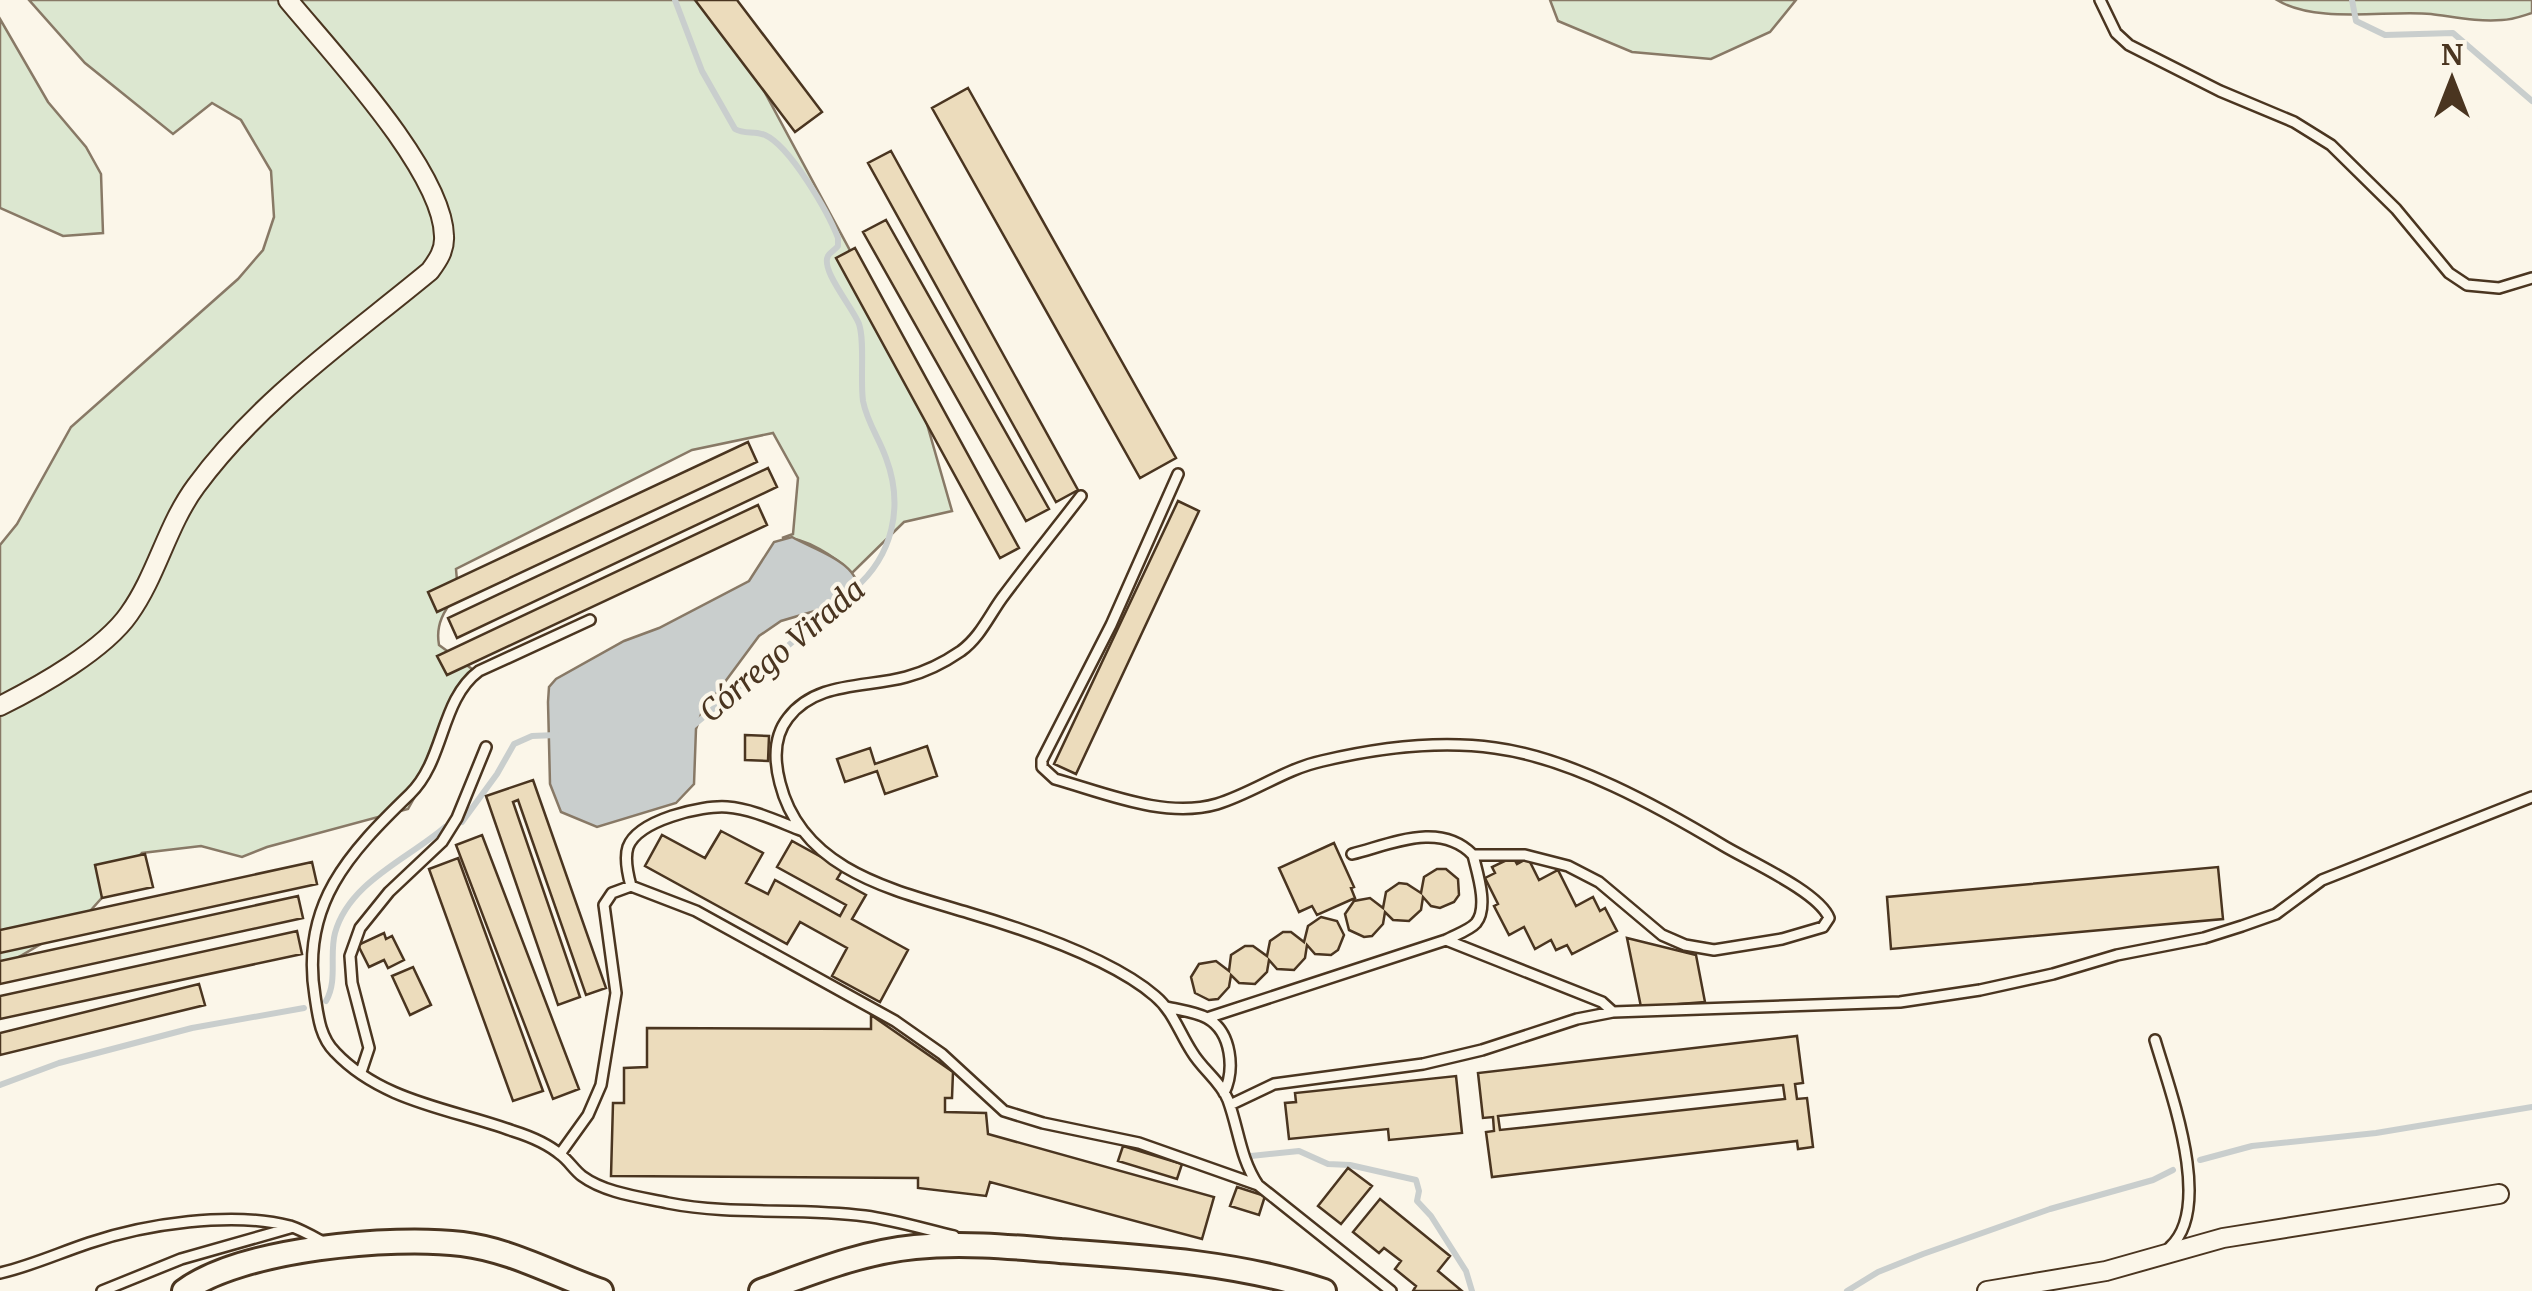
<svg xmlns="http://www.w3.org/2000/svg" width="2532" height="1291" viewBox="0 0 2532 1291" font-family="Merriweather,serif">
<rect width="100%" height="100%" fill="#fbf6e9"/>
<path fill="#dce7d0" stroke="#887966" stroke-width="2.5" d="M 29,0 L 715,0 L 908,358 L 952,511 L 904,522 L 852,573 C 837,558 804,536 782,538 L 793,534 L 798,478 L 773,433 L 692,450 L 456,569 L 458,592 C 445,610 435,623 439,645 L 472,669 L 436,759 L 408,809 L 267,847 L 242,857 L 201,846 L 142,853 L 82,920 L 0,968 L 0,545 L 17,524 L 71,427 L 238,279 L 263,250 L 274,217 L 271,171 L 241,120 L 212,103 L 173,134 L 85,63 Z
M 1550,0 L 1796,0 L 1770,32 L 1711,59 L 1632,52 L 1558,21 Z
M 2277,0 L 2532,0 L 2532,13 C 2522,16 2512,20 2502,20 C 2478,22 2455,17 2431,14 C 2386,10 2316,24 2277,0 Z
M 0,19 L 48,102 L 86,147 L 101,174 L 103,233 L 63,236 L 0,208 Z"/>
<path fill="#c9cecd" stroke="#887966" stroke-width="2.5" d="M 792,537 C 816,551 863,562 859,598 L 781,621 L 759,636 L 716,694 L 704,706 L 696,729 L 694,784 L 676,803 L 597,827 L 561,812 L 550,784 L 548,702 L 549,687 L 556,679 L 624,641 L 659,628 L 749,581 L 774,542 Z"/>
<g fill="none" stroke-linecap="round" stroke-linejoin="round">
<path stroke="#c9cecd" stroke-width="6" d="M 675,0 L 702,71 L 735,129 C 745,135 754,130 765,135 C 790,146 828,212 838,238 L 838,246 C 835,250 830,252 828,256 C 820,270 854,309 859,324 C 865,341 860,379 863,401 C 867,422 879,438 886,458 C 904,506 893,556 854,589
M 2352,0 L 2356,21 L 2385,35 L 2453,33 L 2532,101
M 694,725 L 841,601
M 462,822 L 497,774 L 514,744 L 532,736 L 556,735
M 326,1001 C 338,981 329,955 335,933 C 349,882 408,859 445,827
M 0,1085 L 59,1063 L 192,1028 L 304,1008
M 1251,1156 L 1299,1151 L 1328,1164 L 1350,1165 L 1416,1180 L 1419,1191 L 1417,1201 L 1431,1216 L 1466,1271 L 1472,1291
M 2200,1160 L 2252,1146 L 2376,1133 L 2532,1107
M 1847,1291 L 1878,1272 L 1923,1254 L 2050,1209 L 2153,1180 L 2173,1170"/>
</g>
<path fill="#ecdcbc" stroke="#4a3520" stroke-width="2.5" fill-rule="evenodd" d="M 695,0 L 737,0 L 822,112 L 795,132 Z
M 968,88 L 1176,458 L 1140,478 L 932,108 Z
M 891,151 L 1078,490 L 1056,502 L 868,163 Z
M 886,220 L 1049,509 L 1026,521 L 863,232 Z
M 855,248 L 1019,548 L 1000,558 L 836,258 Z
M 748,442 L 757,462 L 437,612 L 428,592 Z
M 768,468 L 777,487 L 457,638 L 448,618 Z
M 1178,501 L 1199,511 L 1076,774 L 1054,764 Z
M 758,505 L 767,525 L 447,675 L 437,656 Z
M 745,735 L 769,736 L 768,761 L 745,760 Z
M 927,746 L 937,776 L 885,794 L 877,771 L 845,782 L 837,759 L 870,748 L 875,764 Z
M 533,780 L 606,988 L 586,995 L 518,800 L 513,802 L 580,997 L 558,1005 L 486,796 Z
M 721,831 L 763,853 L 746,883 L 768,894 L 775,880 L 840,916 L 846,905 L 777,867 L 792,841 L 843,869 L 837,879 L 866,895 L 852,919 L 908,950 L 880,1002 L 832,976 L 847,948 L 800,922 L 787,944 L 645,866 L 662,835 L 705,858 Z
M 482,835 L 579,1089 L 553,1099 L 456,845 Z
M 1334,843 L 1354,887 L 1351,888 L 1355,898 L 1317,915 L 1312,906 L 1299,912 L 1279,868 Z
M 145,854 L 153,887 L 102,898 L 95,865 Z
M 1513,857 L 1517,864 L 1528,858 L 1539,880 L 1558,870 L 1576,906 L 1593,897 L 1600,911 L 1605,908 L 1617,931 L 1572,954 L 1567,945 L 1556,950 L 1551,940 L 1535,949 L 1524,927 L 1509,935 L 1494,906 L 1498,904 L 1485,878 L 1495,873 L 1492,867 Z
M 458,858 L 543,1091 L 513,1101 L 429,869 Z
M 312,862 L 317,884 L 0,953 L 0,930 Z
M 2218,867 L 2223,919 L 1891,949 L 1887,897 Z
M 1437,869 L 1446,869 L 1458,879 L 1459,895 L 1454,902 L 1440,908 L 1431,906 L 1423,897 L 1421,910 L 1409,921 L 1393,920 L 1385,912 L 1383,924 L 1372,936 L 1364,937 L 1349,930 L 1345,914 L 1354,901 L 1370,898 L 1383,908 L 1386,892 L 1399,883 L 1407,884 L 1421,893 L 1424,877 Z
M 298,896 L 303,918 L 0,984 L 0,961 Z
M 1321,917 L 1337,921 L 1344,935 L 1338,950 L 1331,955 L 1315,954 L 1307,945 L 1305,958 L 1294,970 L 1277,969 L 1269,960 L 1267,972 L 1255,984 L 1239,983 L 1231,975 L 1229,987 L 1218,999 L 1209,1000 L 1195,993 L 1191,977 L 1199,964 L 1216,961 L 1229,971 L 1231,955 L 1245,946 L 1253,946 L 1267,956 L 1270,941 L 1283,932 L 1291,932 L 1304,942 L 1308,926 Z
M 297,931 L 302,954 L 0,1019 L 0,996 Z
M 384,933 L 386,939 L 392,936 L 404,960 L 388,968 L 384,960 L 369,967 L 358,945 Z
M 1627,938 L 1696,955 L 1705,1002 L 1641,1007 Z
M 413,967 L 431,1005 L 410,1015 L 392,976 Z
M 199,984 L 205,1005 L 0,1055 L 0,1033 Z
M 871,1015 L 953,1072 L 952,1098 L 945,1098 L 945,1112 L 986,1113 L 988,1134 L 1214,1197 L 1202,1239 L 990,1182 L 986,1196 L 918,1188 L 918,1178 L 611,1176 L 613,1103 L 624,1103 L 624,1068 L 647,1067 L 647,1028 L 871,1029 Z
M 1797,1036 L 1803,1083 L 1795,1084 L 1797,1099 L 1807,1098 L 1813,1147 L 1798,1149 L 1797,1141 L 1492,1177 L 1486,1132 L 1494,1131 L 1493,1117 L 1483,1118 L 1478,1073 ZM 1783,1085 L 1785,1099 L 1500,1130 L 1498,1116 Z
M 1456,1076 L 1462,1133 L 1389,1140 L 1388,1129 L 1289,1139 L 1285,1103 L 1296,1102 L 1295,1093 Z
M 1123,1146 L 1182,1164 L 1177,1179 L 1118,1161 Z
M 1348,1168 L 1372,1186 L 1341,1224 L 1318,1206 Z
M 1237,1187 L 1265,1196 L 1259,1215 L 1230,1206 Z
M 1380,1199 L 1450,1256 L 1438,1271 L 1462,1291 L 1413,1291 L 1416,1286 L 1395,1269 L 1401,1261 L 1384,1248 L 1379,1253 L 1353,1232 Z"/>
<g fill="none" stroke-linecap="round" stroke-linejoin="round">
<g stroke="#4a3520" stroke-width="14">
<path id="service" d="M 2100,0 L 2116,33 L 2129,45 L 2220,91 L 2294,122 L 2331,145 L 2396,209 L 2449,273 L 2467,285 L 2499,288 L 2532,278
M 1178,474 L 1111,625 L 1042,760 L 1042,767 L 1055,779 C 1105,793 1165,819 1217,804 C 1253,793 1285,769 1322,761 C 1377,748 1439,740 1495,748 C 1571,758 1659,807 1724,846 C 1749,861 1819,892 1829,918 L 1823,927 L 1782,939 L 1714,950 L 1685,945 L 1662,935 L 1599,882 L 1568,866 L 1525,855 L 1473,855
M 1081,496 C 1055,530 1028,563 1002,598 C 989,616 980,637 961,651 C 945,662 925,672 906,677 C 866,688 816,681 788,718 C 773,737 774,760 780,783 C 802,871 894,890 969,913 C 1023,929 1112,959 1155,996 C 1173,1011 1179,1032 1192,1052 C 1202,1069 1221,1082 1228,1100 C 1239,1130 1240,1158 1258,1185 L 1391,1291
M 590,620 L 479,671 C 440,700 445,760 410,794 C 349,853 300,905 315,996 C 318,1016 320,1037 335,1052 C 382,1102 453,1109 513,1131 C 529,1136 548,1144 561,1155 C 569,1161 574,1170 582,1176 C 605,1193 640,1197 668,1203 C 733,1216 800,1207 865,1216 C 895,1220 924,1229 954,1236
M 631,886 C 628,875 624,859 628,847 C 638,820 702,805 727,807 C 753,809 779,822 803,831
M 1446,940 L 1602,1002 L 1613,1012
M 1167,1007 C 1179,1010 1196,1012 1207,1018 C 1232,1032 1235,1070 1224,1093
M 1207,1018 L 1446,940 C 1455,935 1470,930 1476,923 C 1489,907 1477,872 1473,855 C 1440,821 1392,844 1352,854
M 2155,1040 C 2170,1091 2214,1207 2170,1247
M 361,1072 L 369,1048 L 352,983 L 350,956 L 360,928 L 389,892 L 442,842 L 457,818 L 486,747
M 1230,1105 L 1274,1084 L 1423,1064 L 1482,1050 L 1577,1019 L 1613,1012 L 1900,1002 L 1980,990 L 2053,974 L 2117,955 L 2204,938 L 2242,926 L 2276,914 L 2322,880 L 2532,797
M 560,1154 L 588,1115 L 601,1085 L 616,993 L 604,905 L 612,893 L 631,886 L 696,911 L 895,1021 L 942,1054 L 1004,1111 L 1043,1123 L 1139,1143 L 1258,1185
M 0,1273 C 31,1266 59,1253 89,1243 C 145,1224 232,1211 290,1226 C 302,1230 314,1237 325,1243
M 102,1291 L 181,1259 L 290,1228"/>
</g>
<g stroke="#4a3520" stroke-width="22">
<path id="minor" d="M 0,706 C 40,686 104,650 129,614 C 157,575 167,525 196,486 C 259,400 349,338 430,271 C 438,260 445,250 444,236 C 443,171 331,52 288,0
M 1987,1291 L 2106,1271 L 2223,1238 L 2499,1194"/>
</g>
<g stroke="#4a3520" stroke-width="28">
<path id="tertiary" d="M 184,1291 C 241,1249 392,1235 462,1244 C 511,1250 555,1275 601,1291
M 761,1291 C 811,1273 862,1252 915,1247 C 963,1242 1013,1247 1060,1251 C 1148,1257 1241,1263 1324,1291"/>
</g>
<use href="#service" stroke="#fbf6e9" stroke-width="9"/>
<use href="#minor" stroke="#fbf6e9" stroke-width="18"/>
<use href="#tertiary" stroke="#fbf6e9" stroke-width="22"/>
</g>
<g text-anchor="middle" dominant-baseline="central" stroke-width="8" stroke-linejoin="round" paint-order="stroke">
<g font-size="30" font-style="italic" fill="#4a3520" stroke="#fbf6e9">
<text transform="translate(782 650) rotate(-40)">Córrego Virada</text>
</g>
</g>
<g transform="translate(2452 80)" stroke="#fbf6e9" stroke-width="8" paint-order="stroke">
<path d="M0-8L18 38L0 25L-18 38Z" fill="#4a3520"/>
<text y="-15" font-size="28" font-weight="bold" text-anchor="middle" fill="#4a3520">N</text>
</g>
</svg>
